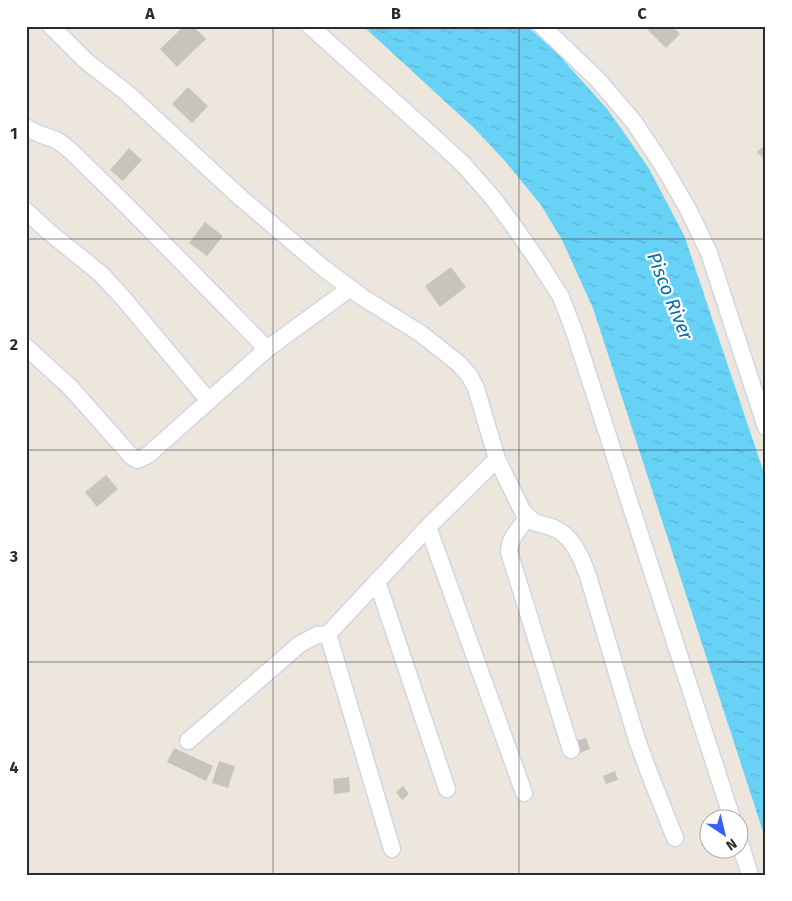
<svg xmlns="http://www.w3.org/2000/svg" width="792" height="901" viewBox="0 0 792 901" font-family="'Fira Sans',sans-serif">
<defs>
<pattern id="water-ripples" width="26" height="14" patternUnits="userSpaceOnUse" patternTransform="scale(1.25)"><rect width="26" height="14" fill="#68d2f6"/><path d="M2 4q2-2 4 0t4 0M15 11q2-2 4 0t4 0" fill="none" stroke="#5ab4d3"/></pattern>
</defs>
<rect width="100%" height="100%" fill="#ede6dc"/>
<path fill="url(#water-ripples)" d="M 363,26 L 527,26 L 557,53 L 608,110 L 648,167 L 684,235 L 766,479 L 766,841 L 593,308 L 562,240 L 541,205 L 504,160 L 475,129 Z"/>
<path fill="#c9c4ba" d="M 184,26 L 193,26 L 206,39 L 177,67 L 160,49 Z
M 644,26 L 672,26 L 680,34 L 666,48 Z
M 188,87 L 208,106 L 192,123 L 172,104 Z
M 766,144 L 766,161 L 757,152 Z
M 129,148 L 142,160 L 123,181 L 110,170 Z
M 205,222 L 223,236 L 207,256 L 189,243 Z
M 451,267 L 466,287 L 440,307 L 425,286 Z
M 106,475 L 118,489 L 97,507 L 85,492 Z
M 586,738 L 590,749 L 580,753 L 576,741 Z
M 174,748 L 213,766 L 206,781 L 167,762 Z
M 219,761 L 235,766 L 228,788 L 212,783 Z
M 615,771 L 618,780 L 606,784 L 603,776 Z
M 349,777 L 350,792 L 334,794 L 333,779 Z
M 403,786 L 409,794 L 402,800 L 396,792 Z"/>
<g fill="none" stroke-linecap="round" stroke-linejoin="round">
<g stroke="#d1d5e4" stroke-width="19">
<path id="minor" d="M 51,26 L 86,61 L 127,93 L 241,198 L 322,267 L 362,297 L 420,333 L 458,363 L 469,375 L 476,388 L 497,459 L 523,512 L 534,522 L 554,528 L 561,532 L 567,537 L 573,544 L 581,558 L 588,576 L 636,737 L 648,770 L 675,838
M 310,26 L 438,141 L 463,164 L 492,197 L 513,225 L 540,264 L 561,297 L 575,334 L 732,818
M 542,26 L 598,80 L 634,122 L 663,166 L 688,209 L 709,253 L 766,427
M 26,127 C 36,134 46,136 56,140 C 62,143 67,148 73,153 L 127,206 L 267,349
M 26,211 L 49,232 L 101,274 L 124,299 L 209,401
M 26,347 L 70,387 L 132,457 L 137,460 L 148,455 L 267,349 L 349,289
M 528,517 C 520,528 509,538 509,552 L 571,750
M 428,527 L 524,793
M 377,581 L 447,789
M 188,741 L 300,644 L 317,635 L 328,634
M 740,843 L 750,875
M 392,849 L 328,634 L 428,527 L 497,459"/>
</g>
<use href="#minor" stroke="#fff" stroke-width="16"/>
</g>
<path fill="none" stroke="#2b2b2b" stroke-width="1" stroke-opacity="0.55" d="M 273,26 L 273,875M 519,26 L 519,875M 26,239 L 766,239M 26,450 L 766,450M 26,662 L 766,662"/>
<g text-anchor="middle" dominant-baseline="central" stroke-width="4.5" stroke-linejoin="round" paint-order="stroke">
<g font-size="19" font-style="italic" fill="#056fa4" stroke="#fff">
<text transform="translate(670 296) rotate(68)">Pisco River</text>
</g>
</g>
<rect width="792" height="901" fill="none" stroke="#ffffff" stroke-width="55"/>
<g transform="translate(724 834) rotate(145)"><circle r="24" fill="#ffffff" stroke="#aaaaaa"/>
<path d="M0-4L9 19L0 12L-9 19Z" fill="#375eff"/>
<text y="-8" font-size="14" font-weight="bold" text-anchor="middle" fill="#2b2b2b">N</text>
</g>
<rect x="28" y="28" width="736" height="846" fill="none" stroke="#2b2b2b" stroke-width="2"/>
<g font-size="16" text-anchor="middle" font-weight="bold" fill="#2b2b2b">
<text x="150" y="19">A</text>
<text x="396" y="19">B</text>
<text x="642" y="19">C</text>
<text x="14" y="139">1</text>
<text x="14" y="350">2</text>
<text x="14" y="562">3</text>
<text x="14" y="773">4</text>
</g>
</svg>
